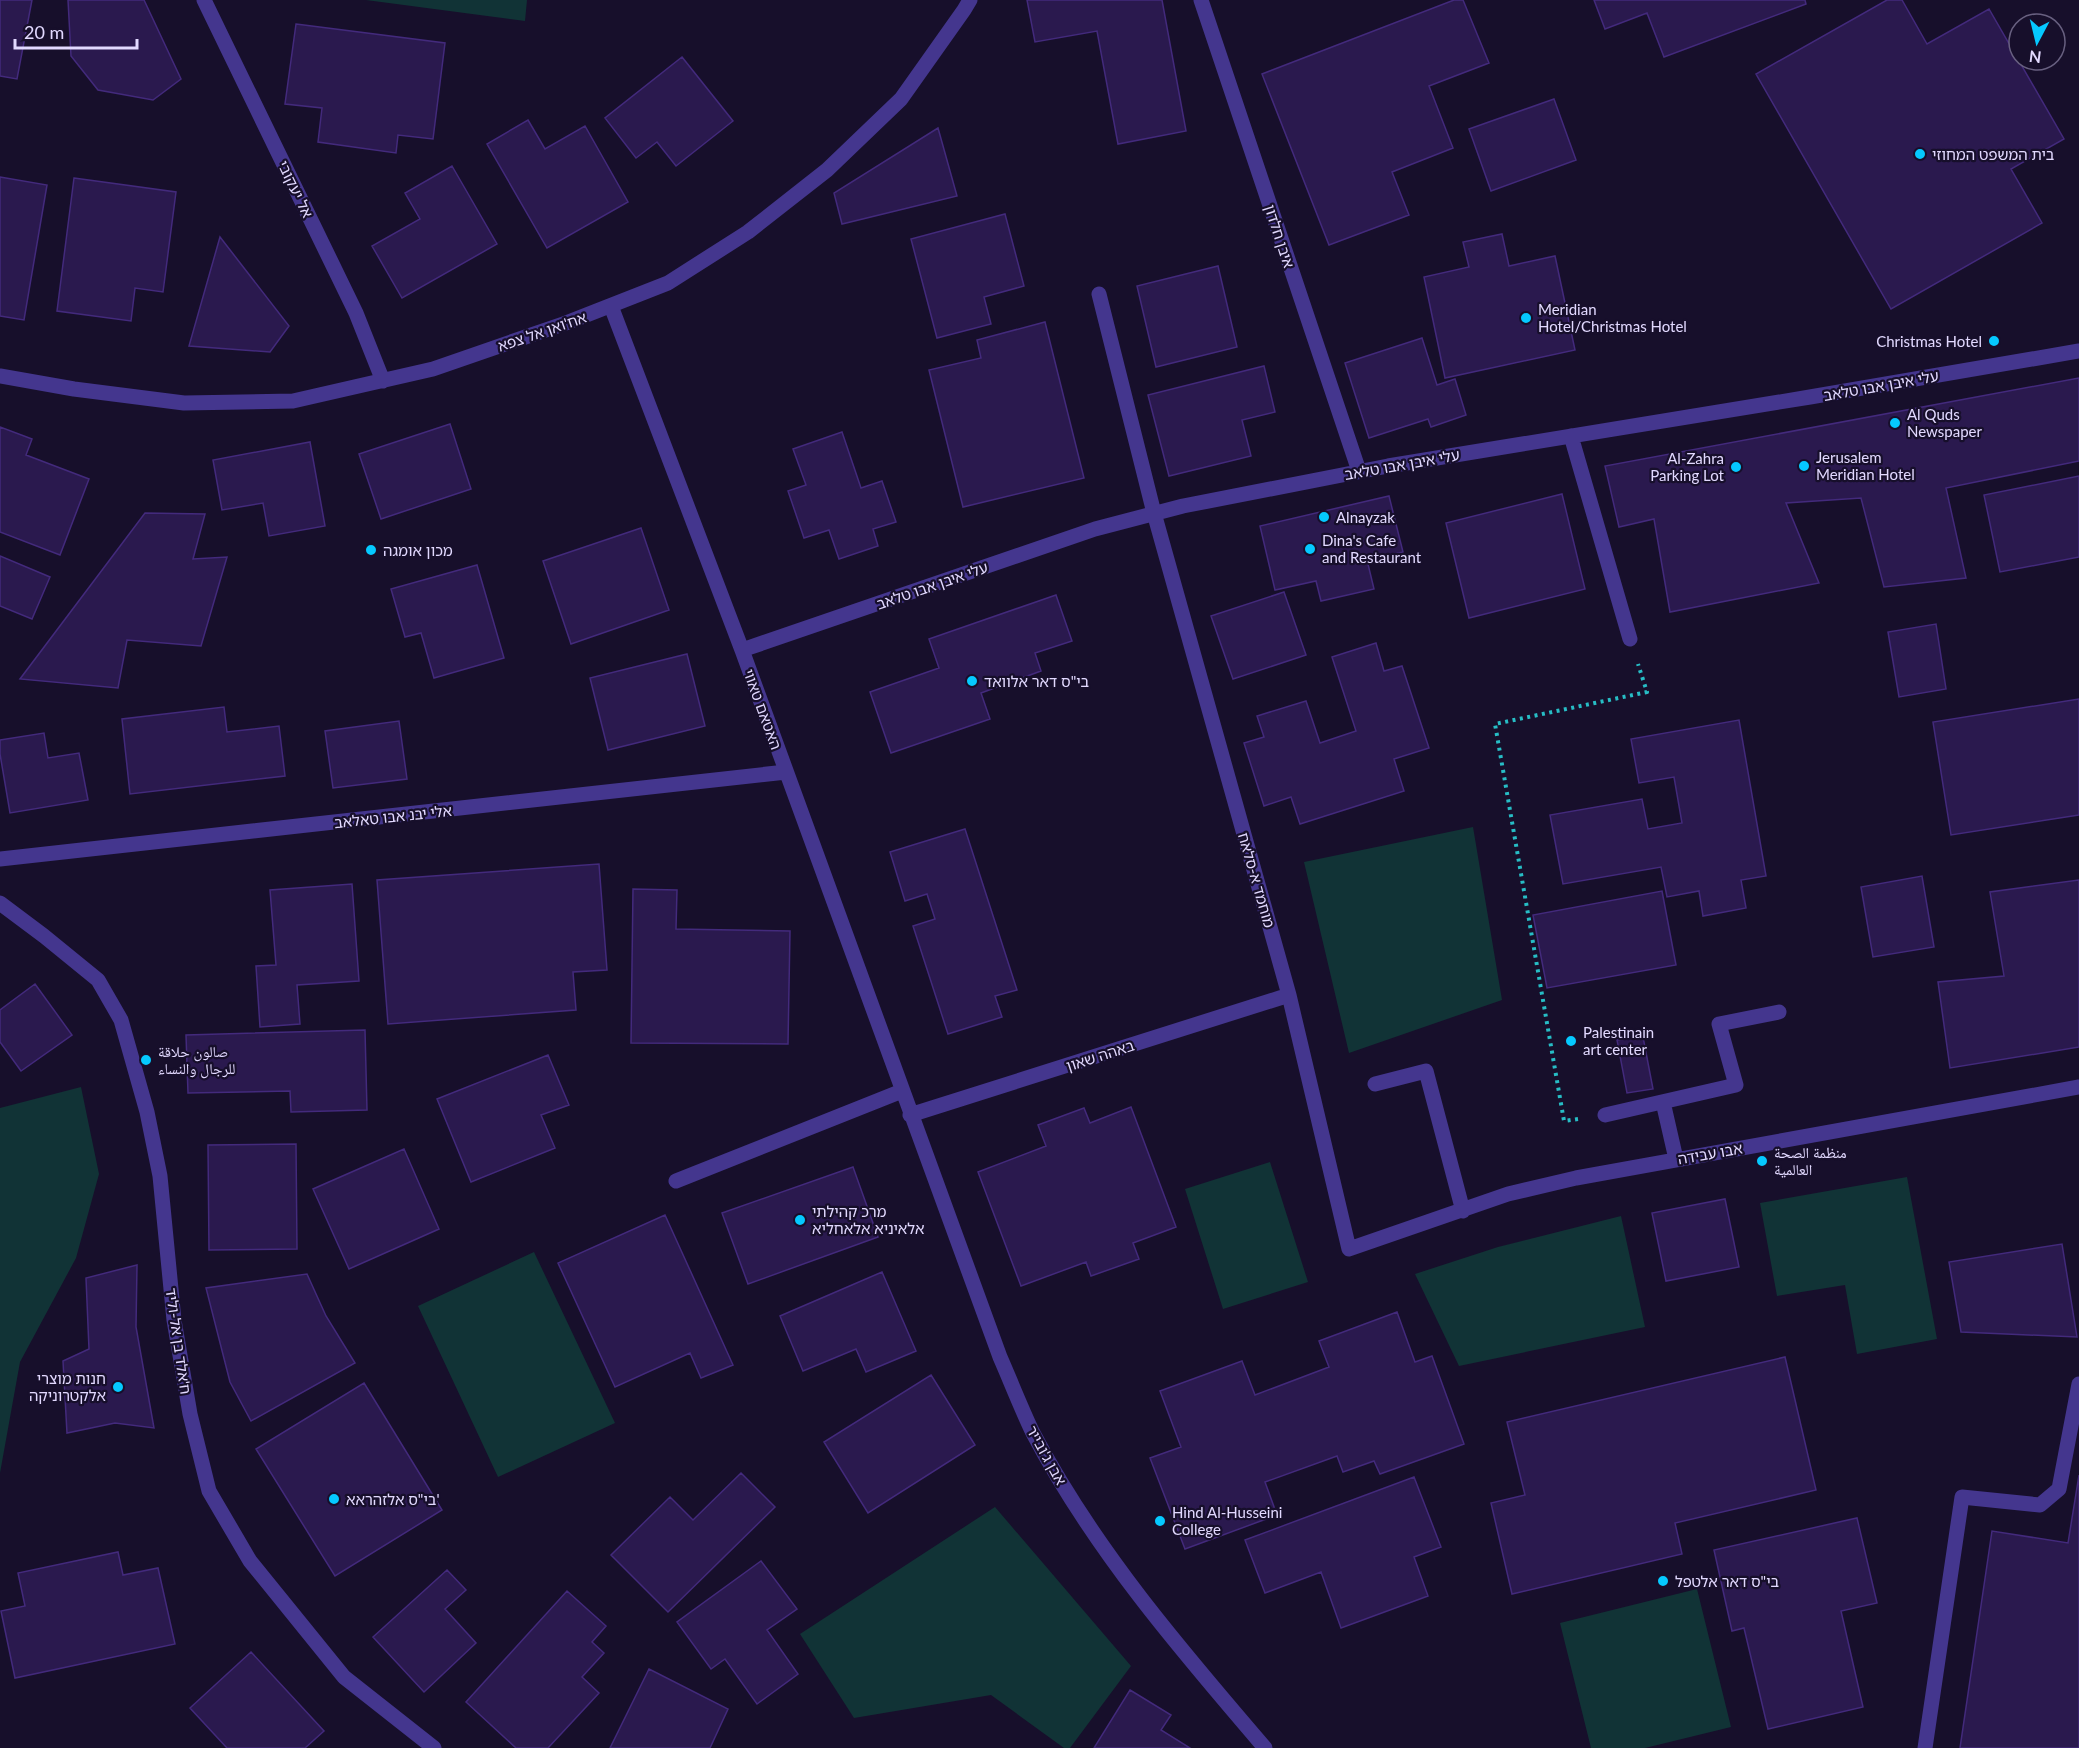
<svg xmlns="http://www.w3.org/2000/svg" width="2079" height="1748" viewBox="0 0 2079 1748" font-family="Lato,'Noto Naskh Arabic','Noto Sans Hebrew',sans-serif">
<rect width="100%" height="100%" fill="#170f2b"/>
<path fill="#113336" d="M 366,0 L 527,0 L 525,21 Z
M 1473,827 L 1502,1000 L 1349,1053 L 1304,862 Z
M 81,1087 L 99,1174 L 76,1258 L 20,1362 L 0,1473 L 0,1108 Z
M 1270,1162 L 1308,1282 L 1223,1309 L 1185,1189 Z
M 1907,1177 L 1937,1339 L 1857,1354 L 1845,1285 L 1777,1296 L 1760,1203 Z
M 1621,1216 L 1645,1327 L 1459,1366 L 1415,1274 L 1498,1247 Z
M 534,1252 L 615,1423 L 498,1477 L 418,1306 Z
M 995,1507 L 1131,1666 L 1070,1748 L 1064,1748 L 991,1695 L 854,1718 L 800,1634 Z
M 1697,1589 L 1731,1727 L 1645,1748 L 1591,1748 L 1560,1623 Z"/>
<path fill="#2a194e" stroke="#432a7c" stroke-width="1.5" d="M 0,0 L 32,0 L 17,79 L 0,76 Z
M 68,0 L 144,0 L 181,79 L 153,100 L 98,90 L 71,56 Z
M 1027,0 L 1162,0 L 1186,131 L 1118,144 L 1097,31 L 1035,42 Z
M 1454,0 L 1463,0 L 1489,63 L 1429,86 L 1453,148 L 1392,172 L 1409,215 L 1329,245 L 1262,74 Z
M 1594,0 L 1805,0 L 1806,4 L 1664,57 L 1647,13 L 1605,29 Z
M 1887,0 L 1902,0 L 1927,44 L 1989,9 L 2064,139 L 2011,169 L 2042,223 L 1891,309 L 1756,74 Z
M 296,24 L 445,43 L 433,139 L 398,135 L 396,153 L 318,142 L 322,108 L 285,104 Z
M 682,57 L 733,121 L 676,166 L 657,142 L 636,158 L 605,118 Z
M 1554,99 L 1576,160 L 1491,191 L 1469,129 Z
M 528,120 L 545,149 L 585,126 L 628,202 L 547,248 L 487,144 Z
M 938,128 L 957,196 L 842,224 L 834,193 Z
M 452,166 L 497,244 L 402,298 L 372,246 L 420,219 L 405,193 Z
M 0,177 L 47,185 L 24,320 L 0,316 Z
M 74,178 L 176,192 L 163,292 L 135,288 L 131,321 L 57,311 Z
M 1005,214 L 1024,286 L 984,297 L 991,324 L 937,338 L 911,239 Z
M 1502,234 L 1509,266 L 1555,256 L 1575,350 L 1445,378 L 1424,277 L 1469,267 L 1463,242 Z
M 220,237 L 289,326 L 270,352 L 189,346 Z
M 1218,266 L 1237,347 L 1156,367 L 1137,286 Z
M 1045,322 L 1084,478 L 963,507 L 929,370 L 981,358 L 977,340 Z
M 1422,338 L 1437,385 L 1455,379 L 1466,415 L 1431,427 L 1428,419 L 1369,438 L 1345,363 Z
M 1264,366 L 1275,412 L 1242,420 L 1251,456 L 1169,476 L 1148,395 Z
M 2079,378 L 2079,461 L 1946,488 L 1966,578 L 1884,587 L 1861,498 L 1786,503 L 1819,583 L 1670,612 L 1654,519 L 1619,527 L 1605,466 Z
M 450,424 L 471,489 L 381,519 L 359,454 Z
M 0,427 L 32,439 L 26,455 L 89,479 L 60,555 L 0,532 Z
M 842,432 L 861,488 L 882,481 L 896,522 L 873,529 L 878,546 L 839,559 L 829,530 L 804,538 L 788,491 L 806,485 L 793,449 Z
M 310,442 L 325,526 L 269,536 L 263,503 L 222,510 L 213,460 Z
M 2079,476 L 2079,557 L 2000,572 L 1984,495 Z
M 1562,494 L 1585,589 L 1469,618 L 1446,523 Z
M 1389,496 L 1403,552 L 1367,560 L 1374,589 L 1321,601 L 1316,581 L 1275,590 L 1260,526 Z
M 145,513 L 205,514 L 193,559 L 227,557 L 201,646 L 127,640 L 118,688 L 20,679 Z
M 641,528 L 669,610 L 571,644 L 543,561 Z
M 0,556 L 50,577 L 32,619 L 0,606 Z
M 477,565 L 504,658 L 434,678 L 421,633 L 405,637 L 391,589 Z
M 1284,592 L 1306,655 L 1233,679 L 1211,616 Z
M 1056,595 L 1072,641 L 1035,653 L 1041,671 L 981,693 L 990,719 L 891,753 L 870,692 L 939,668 L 929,639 Z
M 1936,624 L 1946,689 L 1899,697 L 1888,632 Z
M 1376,643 L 1384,671 L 1402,666 L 1429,748 L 1394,759 L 1404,791 L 1300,824 L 1291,797 L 1264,806 L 1244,743 L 1264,737 L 1257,716 L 1306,701 L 1320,743 L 1356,731 L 1332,657 Z
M 687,654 L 705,726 L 608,750 L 590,678 Z
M 2079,699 L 2079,815 L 1951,835 L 1933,722 Z
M 224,707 L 227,732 L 279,726 L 285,776 L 130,794 L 122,719 Z
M 1739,720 L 1766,876 L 1741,880 L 1746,908 L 1703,916 L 1699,891 L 1667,897 L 1661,867 L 1563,884 L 1550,815 L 1642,799 L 1648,829 L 1682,823 L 1674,777 L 1639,783 L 1631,739 Z
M 399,721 L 407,779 L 333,788 L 325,731 Z
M 44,733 L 48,758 L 79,753 L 88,800 L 10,813 L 0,754 L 0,740 Z
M 965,829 L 1017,990 L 995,996 L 1002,1017 L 948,1034 L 913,926 L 935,919 L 927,894 L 905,901 L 890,852 Z
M 599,864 L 607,970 L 573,972 L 576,1010 L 388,1024 L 377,880 Z
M 1922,876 L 1934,947 L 1873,957 L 1861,887 Z
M 2079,880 L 2079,1047 L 1950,1068 L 1938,982 L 2004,976 L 1990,892 Z
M 352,884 L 359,981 L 297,985 L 300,1024 L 260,1027 L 256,966 L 276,965 L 270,890 Z
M 633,889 L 677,890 L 676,929 L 790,931 L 788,1044 L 631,1043 Z
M 1662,891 L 1676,965 L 1547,988 L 1533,915 Z
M 35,984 L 72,1035 L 21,1071 L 0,1042 L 0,1010 Z
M 365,1030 L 367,1110 L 291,1112 L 290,1091 L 188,1093 L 186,1035 Z
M 1643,1037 L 1653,1089 L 1627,1093 L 1617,1040 Z
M 548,1055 L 569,1105 L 541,1115 L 555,1148 L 471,1182 L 437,1099 Z
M 1131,1107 L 1176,1227 L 1133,1243 L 1139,1259 L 1091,1276 L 1086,1262 L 1021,1286 L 978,1172 L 1046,1146 L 1038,1125 L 1084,1108 L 1090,1123 Z
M 296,1144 L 297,1249 L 209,1250 L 208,1145 Z
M 404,1149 L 439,1229 L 349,1269 L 313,1189 Z
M 853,1167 L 878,1237 L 748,1284 L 722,1213 Z
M 1725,1199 L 1739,1267 L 1666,1281 L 1652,1213 Z
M 665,1215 L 733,1365 L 701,1378 L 690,1353 L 615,1387 L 558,1263 Z
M 2062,1244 L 2077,1337 L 1961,1332 L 1949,1262 Z
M 137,1265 L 136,1327 L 154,1428 L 115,1423 L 67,1433 L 63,1361 L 89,1349 L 86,1278 Z
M 882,1272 L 916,1351 L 866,1372 L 856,1349 L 803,1371 L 780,1316 Z
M 307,1274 L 326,1316 L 355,1363 L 251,1421 L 230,1382 L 206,1288 Z
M 1397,1312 L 1415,1362 L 1432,1356 L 1464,1444 L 1380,1474 L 1374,1461 L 1343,1472 L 1337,1456 L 1265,1482 L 1277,1515 L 1185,1549 L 1150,1458 L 1181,1447 L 1160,1391 L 1242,1361 L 1255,1395 L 1329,1367 L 1319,1341 Z
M 1785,1357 L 1816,1490 L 1675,1523 L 1682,1554 L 1512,1594 L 1491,1503 L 1525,1495 L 1507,1422 Z
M 931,1375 L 975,1445 L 868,1513 L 824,1442 Z
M 364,1383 L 442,1510 L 335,1576 L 256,1449 Z
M 741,1473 L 775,1507 L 668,1612 L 611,1555 L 670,1497 L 693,1520 Z
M 2079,1475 L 2079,1748 L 1960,1748 L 1992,1531 L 2068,1543 Z
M 1414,1477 L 1441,1547 L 1414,1557 L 1428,1596 L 1341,1628 L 1321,1572 L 1265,1593 L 1245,1540 Z
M 1857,1518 L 1877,1603 L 1841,1611 L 1863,1707 L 1768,1729 L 1744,1628 L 1732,1631 L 1714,1550 Z
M 118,1552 L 123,1575 L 158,1568 L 175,1644 L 15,1678 L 1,1611 L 25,1606 L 18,1573 Z
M 761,1561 L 797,1609 L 767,1630 L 798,1674 L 757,1704 L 725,1659 L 711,1669 L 677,1622 Z
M 447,1570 L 466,1590 L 445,1609 L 476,1643 L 424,1692 L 373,1637 Z
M 567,1591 L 606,1626 L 592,1642 L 604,1653 L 582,1677 L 599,1693 L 548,1748 L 516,1748 L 466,1702 Z
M 251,1652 L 324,1731 L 305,1748 L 227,1748 L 190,1708 Z
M 649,1669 L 728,1709 L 710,1748 L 610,1748 Z
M 1130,1690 L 1171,1715 L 1161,1730 L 1190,1748 L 1094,1748 Z"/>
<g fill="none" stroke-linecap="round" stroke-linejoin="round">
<path stroke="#27bdc5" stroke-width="4" stroke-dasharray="3 4.5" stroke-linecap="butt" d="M 1578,1119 L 1564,1121 L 1495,724 L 1647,692 L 1638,664"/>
<path stroke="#44368e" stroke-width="15" d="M 204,0 L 356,313 L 383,381
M 1201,0 L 1359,471
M 1099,294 L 1154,513 L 1289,995 L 1349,1249 L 1508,1194 L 1576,1178 L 2079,1087
M 611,306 L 742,650 L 1000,1357 C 1011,1382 1021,1408 1033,1433 C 1094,1549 1180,1649 1265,1748
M 0,376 L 74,389 L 184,403 L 293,401 L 433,369 L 566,323 L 668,283 L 748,232 L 827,170 L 901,99 L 964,10 L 970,0
M 1571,436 L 1630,639
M 742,650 L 1095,529 L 1183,506 L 1388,466 L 1810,397 L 2079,351
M 0,859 L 786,772
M 0,903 L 44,936 L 98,980 L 121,1020 L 147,1112 L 160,1176 L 174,1320 L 190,1414 L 209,1491 L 250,1561 L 344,1677 L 434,1748
M 1375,1084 L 1426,1071 L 1463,1211
M 1663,1102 L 1676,1159
M 910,1115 L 1289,995
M 1605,1115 L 1736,1085 L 1719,1024 L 1779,1012
M 676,1181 L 902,1091
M 1925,1748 L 1962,1497 L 2040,1505 L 2059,1489 L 2079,1384"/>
</g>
<g fill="#05c9ff" stroke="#170f2b" stroke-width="2">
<circle cx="1920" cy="154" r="6"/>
<circle cx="1526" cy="318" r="6"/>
<circle cx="1994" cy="341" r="6"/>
<circle cx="1895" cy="423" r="6"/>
<circle cx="1804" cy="466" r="6"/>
<circle cx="1736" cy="467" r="6"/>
<circle cx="1324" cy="517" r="6"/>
<circle cx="1310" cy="549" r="6"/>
<circle cx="371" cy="550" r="6"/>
<circle cx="972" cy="681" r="6"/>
<circle cx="1571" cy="1041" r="6"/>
<circle cx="146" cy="1060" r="6"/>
<circle cx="1762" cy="1161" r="6"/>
<circle cx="800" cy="1220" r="6"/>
<circle cx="118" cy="1387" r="6"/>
<circle cx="334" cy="1499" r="6"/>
<circle cx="1160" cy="1521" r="6"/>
<circle cx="1663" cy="1581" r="6"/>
</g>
<g text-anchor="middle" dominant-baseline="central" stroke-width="4.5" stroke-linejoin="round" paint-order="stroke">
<g font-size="15" fill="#e2d9ff" stroke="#170f2b" text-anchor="start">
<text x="1932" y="154">בית המשפט המחוזי</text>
<text x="1538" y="309">Meridian<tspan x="1538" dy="17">Hotel/Christmas Hotel</tspan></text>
<text x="1982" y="341" text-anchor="end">Christmas Hotel</text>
<text x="1907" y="414">Al Quds<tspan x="1907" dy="17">Newspaper</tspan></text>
<text x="1816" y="457">Jerusalem<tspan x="1816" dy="17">Meridian Hotel</tspan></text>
<text x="1724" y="458" text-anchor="end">Al-Zahra<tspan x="1724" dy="17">Parking Lot</tspan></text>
<text x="1336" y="517">Alnayzak</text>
<text x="1322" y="540">Dina's Cafe<tspan x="1322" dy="17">and Restaurant</tspan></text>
<text x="383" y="550">מכון אומגה</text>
<text x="984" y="681">בי"ס דאר אלוואד</text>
<text x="1583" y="1032">Palestinain<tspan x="1583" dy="17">art center</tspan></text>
<text x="158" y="1051">صالون حلاقة<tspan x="158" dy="17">للرجال والنساء</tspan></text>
<text x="1774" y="1152">منظمة الصحة<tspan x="1774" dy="17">العالمية</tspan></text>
<text x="812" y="1211">מרכ קהילתי<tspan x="812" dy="17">אלאיניא אלאחליא</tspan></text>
<text x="106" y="1378" text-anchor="end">חנות מוצרי<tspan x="106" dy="17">אלקטרוניקה</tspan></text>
<text x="346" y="1499">בי"ס אלזהראא'</text>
<text x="1172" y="1512">Hind Al-Husseini<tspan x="1172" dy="17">College</tspan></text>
<text x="1675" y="1581">בי"ס דאר אלטפל</text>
</g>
<g font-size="15" fill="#e2d9ff" stroke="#170f2b">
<text transform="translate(296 189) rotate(64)">אל יעקובי</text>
<text transform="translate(1280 236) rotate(72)">איבן חלדון</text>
<text transform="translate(542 331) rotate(-19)">אח'ואן אל צפא</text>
<text transform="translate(1881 385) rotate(-10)">עלי איבן אבו טלאב</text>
<text transform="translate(1402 464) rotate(-10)">עלי איבן אבו טלאב</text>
<text transform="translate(932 585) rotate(-19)">עלי איבן אבו טלאב</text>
<text transform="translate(763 709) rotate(70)">האטאם טאווי</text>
<text transform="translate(393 816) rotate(-6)">אלי יבנ אבו טאלאב</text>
<text transform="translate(1257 880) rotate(74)">מוחמד א-סלאח</text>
<text transform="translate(1100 1055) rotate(-18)">באהה שאון</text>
<text transform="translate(1710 1153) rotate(-10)">אבו עבידה</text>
<text transform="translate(179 1341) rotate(82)">ח'אלד בן אל-וליד</text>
<text transform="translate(1047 1455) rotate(61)">אבן ג'ובייר</text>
</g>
</g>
<g transform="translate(2037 42) rotate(187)"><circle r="28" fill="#170f2b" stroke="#686080" stroke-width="1.5"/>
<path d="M0-4.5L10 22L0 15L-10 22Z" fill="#05c9ff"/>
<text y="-9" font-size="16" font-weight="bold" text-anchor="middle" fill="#e2d9ff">N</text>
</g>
<path d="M15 39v9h122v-9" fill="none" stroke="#e2d9ff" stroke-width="3"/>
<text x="24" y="39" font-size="18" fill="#e2d9ff" stroke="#170f2b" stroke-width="4.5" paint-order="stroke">20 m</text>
</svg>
